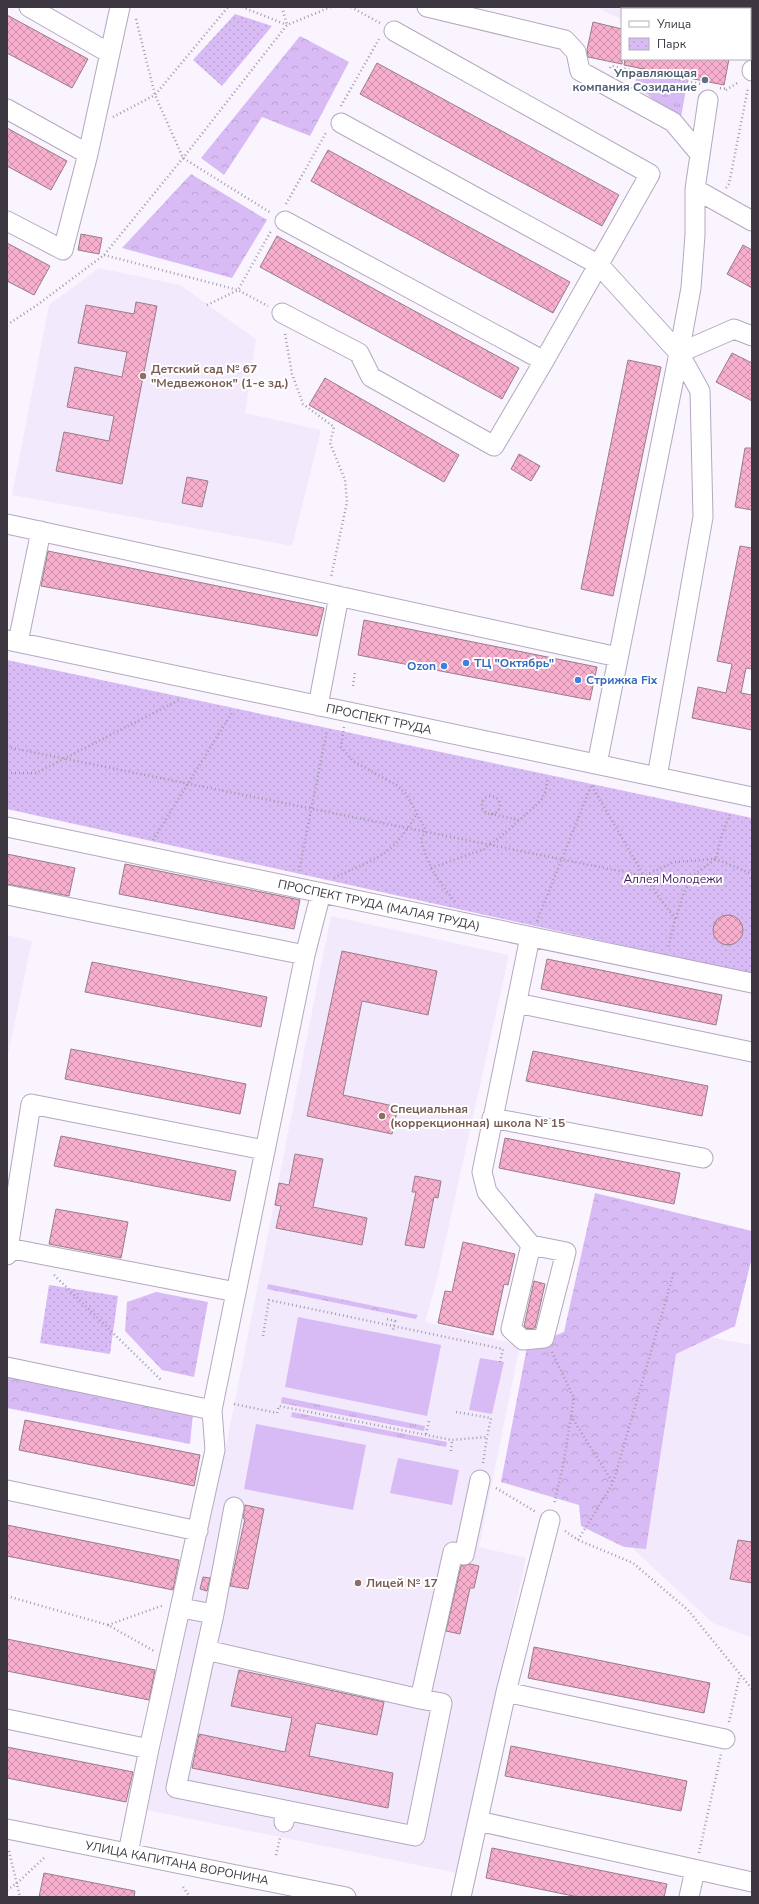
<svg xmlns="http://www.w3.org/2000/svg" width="759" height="1904" viewBox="0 0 759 1904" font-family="'Nunito Sans',sans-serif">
<defs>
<pattern id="grass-tufts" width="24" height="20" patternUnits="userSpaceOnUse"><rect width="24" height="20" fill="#d8bbf4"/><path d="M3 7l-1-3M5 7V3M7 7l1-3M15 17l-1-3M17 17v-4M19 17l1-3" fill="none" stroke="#baa1d2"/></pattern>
<pattern id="forest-crowns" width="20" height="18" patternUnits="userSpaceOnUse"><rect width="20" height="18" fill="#d8bbf4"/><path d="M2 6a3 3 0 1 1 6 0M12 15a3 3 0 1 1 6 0" fill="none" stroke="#baa1d2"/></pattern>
<pattern id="park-dots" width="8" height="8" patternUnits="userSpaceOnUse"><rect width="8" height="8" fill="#d8bbf4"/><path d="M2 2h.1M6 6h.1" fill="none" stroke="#baa1d2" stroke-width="1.8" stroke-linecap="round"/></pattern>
<pattern id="building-cross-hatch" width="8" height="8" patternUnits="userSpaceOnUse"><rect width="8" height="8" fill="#f7afcd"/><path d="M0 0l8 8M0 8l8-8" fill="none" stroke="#c98fa8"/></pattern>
</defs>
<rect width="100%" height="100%" fill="#f9f4fe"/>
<path fill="#f3e9fd" d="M 595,7 L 723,7 L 723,9 L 622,9 L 622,19 Z
M 99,268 L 180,285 L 256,339 L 245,413 L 321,430 L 292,546 L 12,495 L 49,305 Z
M 331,916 L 509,955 L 437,1279 L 425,1322 L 520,1345 L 479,1547 L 526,1558 L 457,1873 L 147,1810 L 227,1441 Z
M 7,935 L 32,941 L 7,1059 Z
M 704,1336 L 752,1345 L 752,1638 L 713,1623 L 634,1550 L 672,1345 Z"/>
<path fill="url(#grass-tufts)" d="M 638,68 L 688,78 L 681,117 L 661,106 L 635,84 Z
M 282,1397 L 425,1426 L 424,1431 L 281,1403 Z
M 292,1412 L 447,1442 L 446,1447 L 291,1417 Z"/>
<path fill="url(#forest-crowns)" d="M 300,36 L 349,62 L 310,136 L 262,117 L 224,175 L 201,158 Z
M 191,174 L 267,220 L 232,278 L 122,248 Z
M 595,1193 L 752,1231 L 752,1257 L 735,1326 L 676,1354 L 646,1549 L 624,1547 L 581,1526 L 579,1505 L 501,1482 L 527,1347 L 564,1332 Z
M 268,1284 L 418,1315 L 416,1319 L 267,1289 Z
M 156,1292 L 208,1302 L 194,1377 L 162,1370 L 125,1331 L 127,1302 Z
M 7,1374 L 193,1413 L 190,1444 L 7,1408 Z"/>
<path fill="url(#park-dots)" d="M 235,14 L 272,26 L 222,86 L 193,60 Z
M 7,660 L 752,818 L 752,974 L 7,809 Z
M 49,1285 L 118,1296 L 110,1354 L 40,1343 Z"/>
<path fill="#d8bbf4" d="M 298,1317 L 441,1345 L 427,1416 L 285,1387 Z
M 480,1358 L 504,1362 L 492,1414 L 469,1410 Z
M 256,1424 L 366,1445 L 353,1510 L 244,1489 Z
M 398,1458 L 459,1470 L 452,1505 L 390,1493 Z"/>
<path fill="url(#building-cross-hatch)" stroke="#997e88" d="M 7,15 L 88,59 L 72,88 L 7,53 Z
M 593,22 L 622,29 L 622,64 L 588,57 L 587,50 Z
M 625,59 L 729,59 L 724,85 L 624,65 Z
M 377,63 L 619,195 L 602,226 L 360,94 Z
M 7,128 L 67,161 L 51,190 L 7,166 Z
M 328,150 L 570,282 L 553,313 L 311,181 Z
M 81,234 L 102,238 L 99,254 L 78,250 Z
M 277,236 L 519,368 L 502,399 L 260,267 Z
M 7,243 L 50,266 L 34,295 L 7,281 Z
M 743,245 L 752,250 L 752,288 L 727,274 Z
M 136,302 L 157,306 L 122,484 L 56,471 L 64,432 L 109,441 L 114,416 L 67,407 L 75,367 L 122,377 L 127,352 L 78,343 L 86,305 L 134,314 Z
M 732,353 L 752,363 L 752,401 L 716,382 Z
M 628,360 L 661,367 L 613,596 L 581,589 Z
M 325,378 L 459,455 L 444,482 L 309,405 Z
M 745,448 L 752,448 L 752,510 L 735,507 Z
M 519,454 L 540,466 L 531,481 L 511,469 Z
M 187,477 L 208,481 L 202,507 L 182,503 Z
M 740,546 L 752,548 L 752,669 L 746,668 L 741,693 L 752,695 L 752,730 L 692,718 L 698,687 L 726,693 L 732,664 L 717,661 Z
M 48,551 L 324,608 L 317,636 L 41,586 Z
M 364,620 L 597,667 L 590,700 L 358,655 Z
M 7,854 L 75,868 L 69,896 L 7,884 Z
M 125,864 L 300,900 L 294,929 L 119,894 Z
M713 930a15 15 0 1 1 30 0a15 15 0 1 1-30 0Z
M 342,951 L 437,971 L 428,1015 L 362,1001 L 343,1095 L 398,1107 L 392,1134 L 307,1116 Z
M 547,959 L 722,995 L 716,1025 L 541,989 Z
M 92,962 L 267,997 L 261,1027 L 85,992 Z
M 71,1049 L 246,1084 L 240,1114 L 65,1079 Z
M 533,1051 L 708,1086 L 702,1116 L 526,1081 Z
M 61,1136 L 236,1171 L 230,1201 L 54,1166 Z
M 505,1138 L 680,1173 L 674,1204 L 499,1168 Z
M 295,1154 L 323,1159 L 313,1207 L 367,1218 L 362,1245 L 276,1228 L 281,1206 L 275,1205 L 279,1183 L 289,1185 Z
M 415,1176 L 441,1181 L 438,1198 L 434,1197 L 424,1248 L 405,1245 L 416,1192 L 412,1192 Z
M 56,1209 L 128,1222 L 121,1258 L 49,1244 Z
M 463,1242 L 515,1254 L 508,1285 L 504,1284 L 493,1335 L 438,1323 L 445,1291 L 452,1292 Z
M 534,1281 L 545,1284 L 535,1328 L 527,1329 L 524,1326 Z
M 25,1420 L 200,1455 L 194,1486 L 19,1450 Z
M 245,1505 L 264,1509 L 248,1589 L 230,1586 L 245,1519 L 243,1518 Z
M 7,1525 L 179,1560 L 173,1590 L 7,1556 Z
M 738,1540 L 752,1542 L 752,1583 L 730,1579 Z
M 470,1564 L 479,1566 L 474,1588 L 470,1588 L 460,1634 L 446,1631 L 461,1566 Z
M 203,1577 L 210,1578 L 207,1591 L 200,1589 Z
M 7,1639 L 155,1670 L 149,1700 L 7,1671 Z
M 534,1647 L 710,1683 L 704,1713 L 528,1678 Z
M 239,1670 L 384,1702 L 377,1735 L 316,1723 L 309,1756 L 393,1773 L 388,1808 L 192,1768 L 199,1734 L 285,1752 L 292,1718 L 231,1706 Z
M 511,1746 L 687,1781 L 681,1811 L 505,1776 Z
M 7,1747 L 133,1772 L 126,1802 L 7,1778 Z
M 492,1848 L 667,1884 L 664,1897 L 578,1897 L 486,1878 Z
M 44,1873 L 135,1891 L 134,1897 L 39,1897 Z"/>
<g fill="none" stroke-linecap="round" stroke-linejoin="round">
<g stroke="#b4a8c0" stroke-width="21">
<path id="minor" d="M 29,7 L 109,53
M 427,7 L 565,40 L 576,52 L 580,71 L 673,122 L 699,153
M 752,71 L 752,70
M 7,109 L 88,154
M 341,123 L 599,265 L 679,353
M 695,189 L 752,221
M 7,221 L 63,250 L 88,154 L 120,7
M 285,221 L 544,361
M 282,313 L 359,353 L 371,377 L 494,446 L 544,361 L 650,174 L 394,31
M 679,353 L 734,329 L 752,336
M 7,524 L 618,657
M 7,640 L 752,797
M 18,642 L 41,531
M 318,706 L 339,596
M 597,764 L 679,353
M 657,777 L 703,517 L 700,391 L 679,353 L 691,288 L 695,235 L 695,189 L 708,100
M 7,827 L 752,983
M 7,895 L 305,955
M 530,937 L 482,1172 L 487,1192 L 531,1245 L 566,1252 L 544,1338 L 523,1340 L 511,1329 L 531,1245
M 517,1003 L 752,1052
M 492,1118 L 703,1158
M 8,1248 L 236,1292
M 7,1255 L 31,1104 L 264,1150
M 7,1367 L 212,1410
M 7,1490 L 198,1531
M 181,1608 L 214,1614 L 206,1650
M 214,1614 L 234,1507
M 506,1692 L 725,1739
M 7,1719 L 149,1749
M 285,1810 L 176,1788 L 206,1650 L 420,1699
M 478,1821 L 752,1882
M 284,1822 L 285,1810 L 415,1836 L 442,1703 L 420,1699 L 453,1552 L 464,1555 L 480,1480
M 7,1829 L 346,1897
M 128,1853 L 149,1749 L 215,1450 L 212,1410 L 305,955 L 321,893
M 461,1897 L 506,1692 L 550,1520
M 689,1897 L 695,1870"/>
</g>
<path stroke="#a19ca6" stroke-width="2.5" stroke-dasharray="1 3" stroke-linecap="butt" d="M 242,7 L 287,25
M 282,7 L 287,25
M 351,7 L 380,23
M 136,19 L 155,95 L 183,158 L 271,213
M 610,68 L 611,66 L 701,84
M 720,88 L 727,89
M 726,90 L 739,82
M 341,106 L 379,39
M 113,117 L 155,95 L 228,7
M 726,188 L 729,184 L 748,88
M 286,204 L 327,131
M 104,255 L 238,290 L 268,306
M 207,305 L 238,290 L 271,231
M 7,325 L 37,305 L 104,255 L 183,158 L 287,25 L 331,7
M 285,334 L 292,374 L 303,404 L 334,427 L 330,443 L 345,480 L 347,502 L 331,577
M 353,686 L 355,672
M 344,727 L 341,747 L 353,761 L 398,786 L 407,795 L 426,831 L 421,839 C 428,868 438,880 456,903
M 7,747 L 644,876 L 674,862 L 716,859 L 752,874
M 7,773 L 36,773 L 179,700
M 592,786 L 644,876 L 675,919 L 668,949
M482 805a9 9 0 1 1 18 0a9 9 0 1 1-18 0Z
M 491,814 L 519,820
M 153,840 L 233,711
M 431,868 L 484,849 L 499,838 L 541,801 L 546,790 L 548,777
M 299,871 L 327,730
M 334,878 C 353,868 376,861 392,847 C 403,838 409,825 417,814
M 676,918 L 683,895 L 693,875 L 716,859 L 722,834 L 731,812
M 537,921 L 591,786
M 54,1275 L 162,1381
M 387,1319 L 395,1321 L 393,1330
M 263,1336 L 269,1300 L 503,1349 L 500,1362
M 552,1352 L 574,1398 L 563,1466 L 554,1504
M 234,1404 L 277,1413 L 279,1406 L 452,1440 L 487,1437 L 483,1463
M 456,1412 L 491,1418 L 487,1437
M 571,1416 L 613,1483
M 426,1434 L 429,1421
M 451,1451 L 452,1440
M 496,1488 L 536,1512
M 565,1531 L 578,1540 L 633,1563 L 688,1610 L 752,1689
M 578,1540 L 613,1483 L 674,1272
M 7,1596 L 108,1625 L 154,1651
M 108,1625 L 164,1605
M 729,1722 L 740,1675
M 9,1851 L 20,1897
M 699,1853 L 721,1754
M 276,1855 L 280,1838
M 183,1887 L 190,1897
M 7,1890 L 16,1884 L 44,1858"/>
<use href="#minor" stroke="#fff" stroke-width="19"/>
</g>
<circle fill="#5c6f8a" stroke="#fff" stroke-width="1.5" cx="705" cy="80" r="4"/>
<g fill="#8d6e63" stroke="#fff" stroke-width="1.5">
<circle cx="143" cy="376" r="4"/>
<circle cx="382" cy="1116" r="4"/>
<circle cx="358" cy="1583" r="4"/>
</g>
<g fill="#3f7fe0" stroke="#fff" stroke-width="1.5">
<circle cx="466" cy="663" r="4"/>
<circle cx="444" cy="666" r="4"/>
<circle cx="578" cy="680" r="4"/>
</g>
<g text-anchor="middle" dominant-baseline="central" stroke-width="4" stroke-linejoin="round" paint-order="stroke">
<g font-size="12" font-weight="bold" fill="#4e5e75" stroke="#fff" text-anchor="end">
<text x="697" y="73">Управляющая<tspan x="697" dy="14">компания Созидание</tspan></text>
</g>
<g font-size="12" font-weight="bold" fill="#785e54" stroke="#fff" text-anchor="start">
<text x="151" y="369">Детский сад № 67<tspan x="151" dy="14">"Медвежонок" (1-е зд.)</tspan></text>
<text x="390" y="1109">Специальная<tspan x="390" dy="14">(коррекционная) школа № 15</tspan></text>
<text x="366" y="1583">Лицей № 17</text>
</g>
<g font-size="12" font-weight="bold" fill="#366cbe" stroke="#fff" text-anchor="start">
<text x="474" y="663">ТЦ "Октябрь"</text>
<text x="436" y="666" text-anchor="end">Ozon</text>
<text x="586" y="680">Стрижка Fix</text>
</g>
<g font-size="12" fill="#3c3741" stroke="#fff">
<text transform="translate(379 719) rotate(12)">ПРОСПЕКТ ТРУДА</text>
<text transform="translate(379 905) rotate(12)">ПРОСПЕКТ ТРУДА (МАЛАЯ ТРУДА)</text>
<text transform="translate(177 1863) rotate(11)">УЛИЦА КАПИТАНА ВОРОНИНА</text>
</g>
<g font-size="12" fill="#431960" stroke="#fff">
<text x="673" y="879">Аллея Молодежи</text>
</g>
</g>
<rect width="759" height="1904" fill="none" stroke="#3c3741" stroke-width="16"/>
<rect x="621" y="8" width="130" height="52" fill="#ffffff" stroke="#b1afb3"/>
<rect x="629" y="21" width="20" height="6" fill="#ffffff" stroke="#b1afb3"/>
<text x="657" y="28" font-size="12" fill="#3c3741">Улица</text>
<rect x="629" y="38" width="20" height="12" fill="url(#park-dots)" stroke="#b1afb3"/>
<text x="657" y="48" font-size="12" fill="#3c3741">Парк</text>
</svg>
